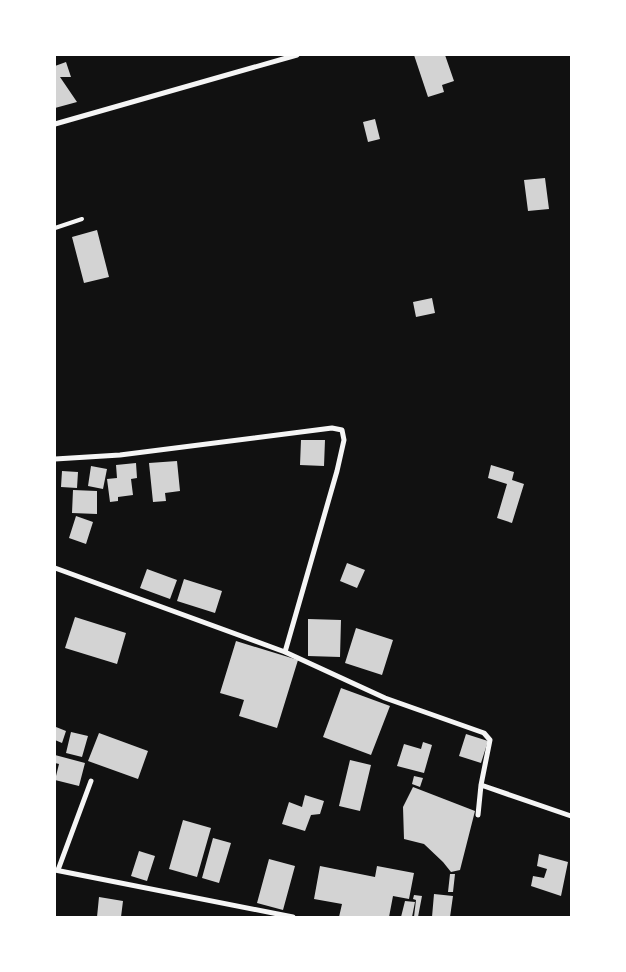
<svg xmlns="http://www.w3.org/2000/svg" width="626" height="972" viewBox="0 0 626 972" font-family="Quicksand,sans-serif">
<rect width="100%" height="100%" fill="#111"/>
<path fill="#d3d3d3" d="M 414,55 L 445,55 L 454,81 L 442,85 L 444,92 L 428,97 Z
M 66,62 L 71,77 L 60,77 L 77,102 L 55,108 L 55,66 Z
M 375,119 L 380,139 L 368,142 L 363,122 Z
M 545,178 L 549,209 L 528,211 L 524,180 Z
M 97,230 L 109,277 L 84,283 L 72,237 Z
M 432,298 L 435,313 L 416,317 L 413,302 Z
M 301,440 L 325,440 L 324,466 L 300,465 Z
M 177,461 L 180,491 L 165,493 L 166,501 L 153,502 L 149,463 Z
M 136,463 L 137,478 L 131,479 L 133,495 L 118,497 L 118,501 L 110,502 L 107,479 L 117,478 L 116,465 Z
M 491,465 L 514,472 L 512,480 L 524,484 L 512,523 L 497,518 L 507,484 L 488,478 Z
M 91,466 L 107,469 L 103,489 L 88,486 Z
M 62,471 L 78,472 L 77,488 L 61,487 Z
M 73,490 L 97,491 L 97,514 L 72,513 Z
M 76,516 L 93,522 L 86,544 L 69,538 Z
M 347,563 L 365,570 L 357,588 L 340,581 Z
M 147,569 L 177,580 L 170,599 L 140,588 Z
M 184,579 L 222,591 L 215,613 L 177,601 Z
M 75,617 L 126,633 L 117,664 L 65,648 Z
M 308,619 L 341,620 L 340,657 L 308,656 Z
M 356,628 L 393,640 L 382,675 L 345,663 Z
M 236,641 L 298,660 L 277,728 L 239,716 L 244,700 L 220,693 Z
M 341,688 L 390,706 L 371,755 L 323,737 Z
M 56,727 L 66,731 L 62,743 L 55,740 Z
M 71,732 L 88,736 L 82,757 L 66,753 Z
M 99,733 L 148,751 L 138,779 L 88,761 Z
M 466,734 L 488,741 L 481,763 L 459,756 Z
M 423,742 L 432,745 L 424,773 L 397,766 L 404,744 L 421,749 Z
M 55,755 L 85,763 L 79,786 L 55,780 L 59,764 L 55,763 Z
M 350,760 L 371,765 L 360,811 L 339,806 Z
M 414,776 L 423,778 L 420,787 L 412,784 Z
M 413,787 L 475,811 L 460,870 L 451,872 L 443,862 L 424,844 L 404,839 L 403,807 Z
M 305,795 L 324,801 L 320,814 L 311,815 L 305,831 L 282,824 L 289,802 L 302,807 Z
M 183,820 L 211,828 L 197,877 L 169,869 Z
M 213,838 L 231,843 L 219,883 L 202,878 Z
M 139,851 L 155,856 L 147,881 L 131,876 Z
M 539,854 L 568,862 L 561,896 L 531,886 L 533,876 L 544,878 L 547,869 L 537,866 Z
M 269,859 L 295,866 L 283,910 L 257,903 Z
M 320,866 L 375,877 L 377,866 L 414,873 L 409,899 L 393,896 L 389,917 L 339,917 L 342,904 L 314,899 Z
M 450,874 L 455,874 L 453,892 L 448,892 Z
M 434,894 L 453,896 L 450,917 L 432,917 Z
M 414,895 L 422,896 L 418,917 L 414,917 L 416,900 L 413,899 Z
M 99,897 L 123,901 L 121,917 L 97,917 Z
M 405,901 L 415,902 L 412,917 L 401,917 Z"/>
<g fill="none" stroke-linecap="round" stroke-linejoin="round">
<path stroke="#f5f5f5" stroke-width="4" d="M 55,228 L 82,219"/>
<path stroke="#f5f5f5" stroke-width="5" d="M 55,124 L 297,55
M 55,459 L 120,455 L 332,428 L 342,430 L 344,440 L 337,471 L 285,652
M 55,568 L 285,652 L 385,698 L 484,733 L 490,740 L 481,785 L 478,815
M 481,785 L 571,816
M 55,870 L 293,917
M 58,870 L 91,781"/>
</g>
<rect width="626" height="972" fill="none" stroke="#ffffff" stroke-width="112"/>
</svg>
